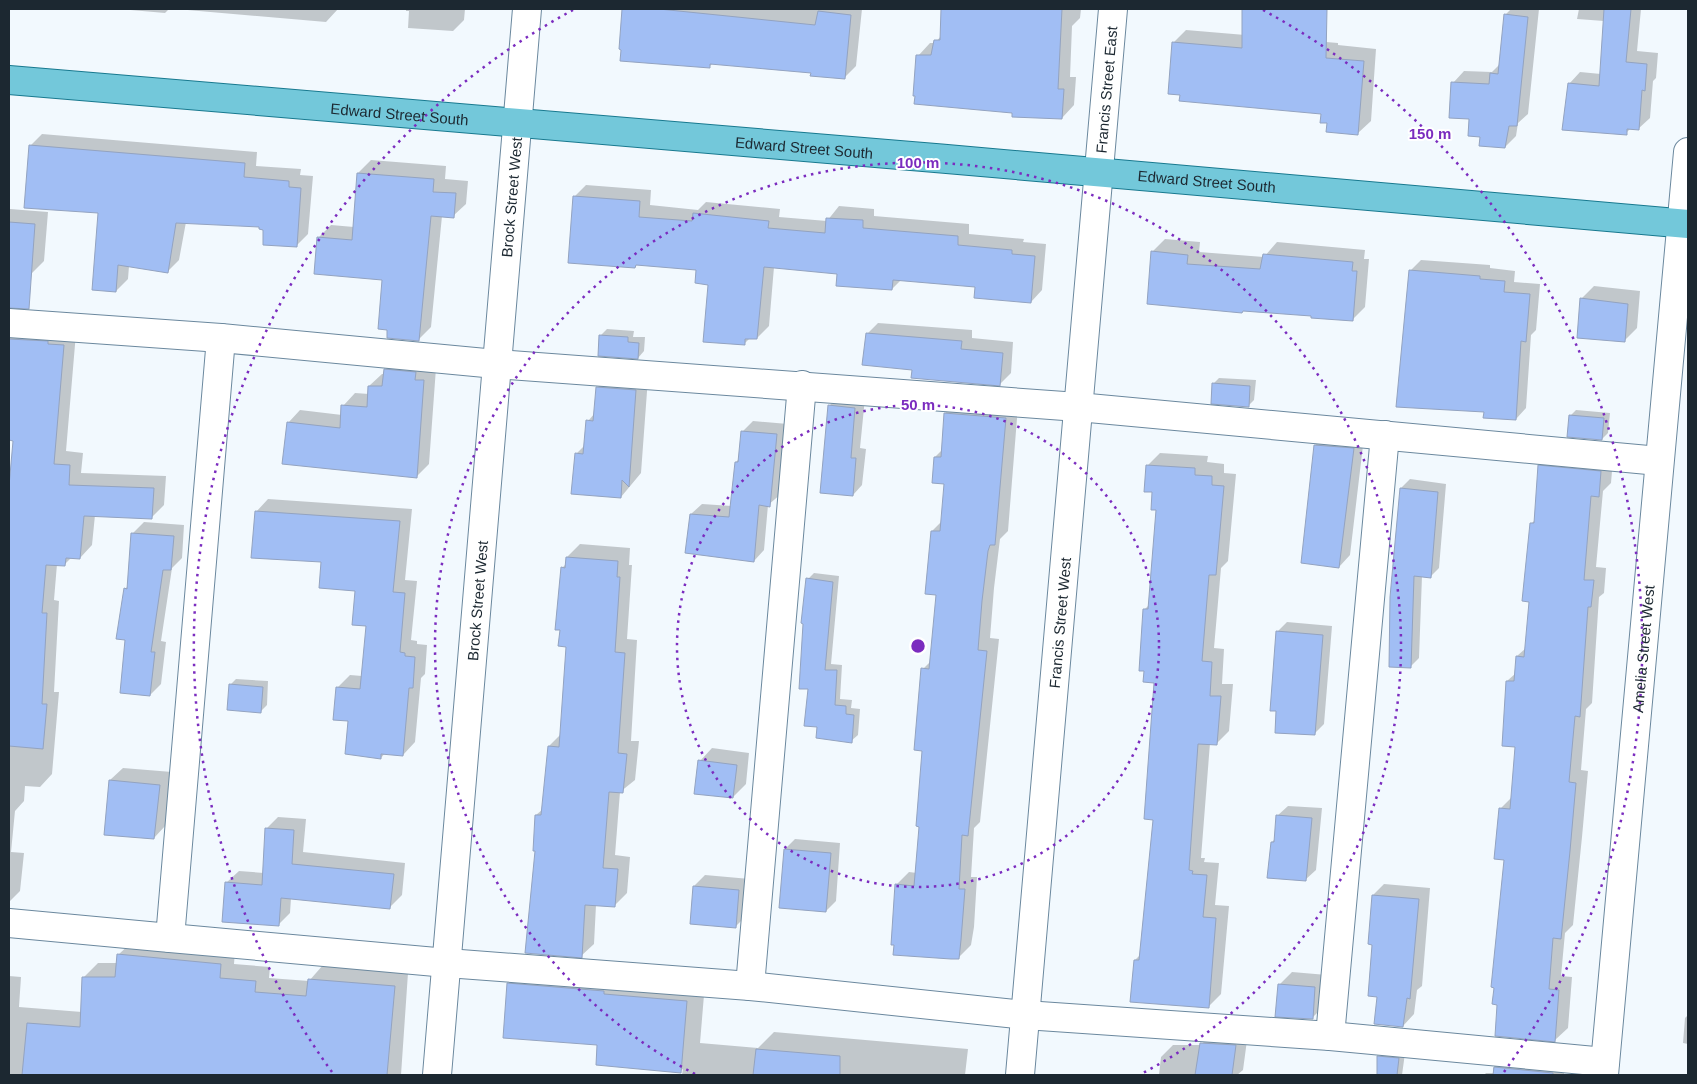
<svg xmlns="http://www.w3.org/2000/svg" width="1697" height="1084" viewBox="0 0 1697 1084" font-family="Helvetica,sans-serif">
<rect width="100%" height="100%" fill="#f2f9fe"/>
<path fill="#0003" d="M 119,9 L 169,9 L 165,13 Z
M 176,9 L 338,9 L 326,22 Z
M 406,9 L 465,9 L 464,20 L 453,31 L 408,28 L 409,11 L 406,11 Z
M 623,9 L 862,9 L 856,66 L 844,78 L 812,72 L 713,63 L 709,67 L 620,48 Z
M 1022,9 L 1081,9 L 1080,18 L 1072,26 L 1070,77 L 1076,77 L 1074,105 L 1062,118 L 1013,116 L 1013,112 L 918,56 L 930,43 L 935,43 L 948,28 L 1020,32 Z
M 1511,9 L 1539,9 L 1528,114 L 1518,123 L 1516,136 L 1505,147 L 1481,135 L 1453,83 L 1464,71 L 1492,72 L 1500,64 L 1505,15 Z
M 1579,9 L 1641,9 L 1637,51 L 1658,53 L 1656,78 L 1653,81 L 1650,118 L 1638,129 L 1631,128 L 1626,133 L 1569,84 L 1580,72 L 1601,74 L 1604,21 L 1577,19 Z
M 1186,30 L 1338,43 L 1338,45 L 1376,49 L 1371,121 L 1358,133 L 1328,122 L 1322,113 L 1181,94 L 1174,42 Z
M 42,134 L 257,152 L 256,166 L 301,169 L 300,175 L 313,176 L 308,234 L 296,246 L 260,226 L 186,222 L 179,260 L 167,272 L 129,266 L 128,279 L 116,291 L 99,212 L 30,146 Z
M 371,160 L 446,166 L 445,179 L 468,181 L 466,204 L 453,216 L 442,216 L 431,327 L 418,340 L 383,279 L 318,238 L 331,225 L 354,227 L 358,173 Z
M 586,185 L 651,190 L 650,205 L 698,210 L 706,202 L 780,209 L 779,217 L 827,221 L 839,206 L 874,209 L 874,216 L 969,224 L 969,234 L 1024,239 L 1023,242 L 1046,244 L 1042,290 L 1031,302 L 976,286 L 901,280 L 892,289 L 838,272 L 774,267 L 769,326 L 757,338 L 750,338 L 744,344 L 710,283 L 697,269 L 638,263 L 635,266 L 574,197 Z
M 10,209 L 48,212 L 44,261 L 31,274 L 9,272 Z
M 1165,239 L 1200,242 L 1199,252 L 1264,257 L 1277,242 L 1365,250 L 1364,259 L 1369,259 L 1365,307 L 1352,320 L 1312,316 L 1152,252 Z
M 1421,260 L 1490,265 L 1490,268 L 1515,271 L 1514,282 L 1540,284 L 1536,330 L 1531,335 L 1526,408 L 1516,419 L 1485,410 L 1410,271 Z
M 1594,286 L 1640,291 L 1637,328 L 1624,341 L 1581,299 Z
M 878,323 L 972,330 L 972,338 L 1013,342 L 1011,373 L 1000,384 L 913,369 L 867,334 Z
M 21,326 L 76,333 L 66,451 L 83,453 L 81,473 L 166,476 L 164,505 L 151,518 L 95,515 L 92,545 L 80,558 L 72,557 L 64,565 L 57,564 L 54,600 L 59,601 L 54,692 L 59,692 L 52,774 L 40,787 L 25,786 L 24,801 L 15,811 L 11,852 L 24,853 L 20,891 L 9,902 L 9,501 L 14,439 L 9,439 L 9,338 Z
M 607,329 L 634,331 L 633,337 L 645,337 L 644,351 L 638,358 L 601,335 Z
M 398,357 L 436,368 L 429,464 L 417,476 L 288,423 L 300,410 L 342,415 L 343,406 L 355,393 L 369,394 L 369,386 L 382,374 L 385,374 L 385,370 Z
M 610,375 L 648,378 L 641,473 L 621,497 L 576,454 L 586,444 L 588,421 L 595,413 L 597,388 Z
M 1219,378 L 1256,380 L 1254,400 L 1248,406 L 1213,384 Z
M 839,396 L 865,398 L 860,448 L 866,449 L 862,485 L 853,495 L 829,406 Z
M 958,401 L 1018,406 L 1008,531 L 1000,539 L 994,588 L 990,638 L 999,639 L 980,822 L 974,828 L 971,877 L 977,877 L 974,927 L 971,945 L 959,957 L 896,885 L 909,872 L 917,873 L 924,750 L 923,669 L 931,661 L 938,594 L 932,531 L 942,521 L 945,483 L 935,457 L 943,449 L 945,413 Z
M 1576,410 L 1610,413 L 1608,433 L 1602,439 L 1570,416 Z
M 753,421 L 788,424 L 781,494 L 768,505 L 764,550 L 754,561 L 691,514 L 702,504 L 732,506 L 736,462 L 740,458 L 742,432 Z
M 1327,434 L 1364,437 L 1350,555 L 1339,567 L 1315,445 Z
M 1160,453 L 1208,456 L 1207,462 L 1224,464 L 1224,473 L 1236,474 L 1228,561 L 1221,568 L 1214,648 L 1224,649 L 1222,684 L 1233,684 L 1229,731 L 1216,744 L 1210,743 L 1201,858 L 1205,858 L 1204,862 L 1219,863 L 1215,905 L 1229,906 L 1221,994 L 1208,1007 L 1135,960 L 1141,954 L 1154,818 L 1155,681 L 1145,609 L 1149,605 L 1158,509 L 1147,466 Z
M 1552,453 L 1613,459 L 1611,483 L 1603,491 L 1596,567 L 1606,568 L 1604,593 L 1599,597 L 1592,703 L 1586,709 L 1581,770 L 1588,771 L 1582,837 L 1573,925 L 1565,933 L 1561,976 L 1572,977 L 1568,1028 L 1555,1040 L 1506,859 L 1500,809 L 1512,797 L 1516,746 L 1507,681 L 1516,673 L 1517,656 L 1526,648 L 1530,600 L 1531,524 L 1536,519 L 1539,466 Z
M 1410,479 L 1446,484 L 1439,568 L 1430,577 L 1422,576 L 1419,658 L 1410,667 L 1401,488 Z
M 268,499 L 412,509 L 405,580 L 417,581 L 411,640 L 417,641 L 417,644 L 427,645 L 425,674 L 421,678 L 415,742 L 403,755 L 385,753 L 381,758 L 349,720 L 337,688 L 350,675 L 362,676 L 367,625 L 357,589 L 256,512 Z
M 144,522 L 184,525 L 182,558 L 172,568 L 161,641 L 166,642 L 161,684 L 150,695 L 127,639 L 125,589 L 129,585 L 133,533 Z
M 580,544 L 630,548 L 629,565 L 632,565 L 627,639 L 637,640 L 631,741 L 639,741 L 635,780 L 620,792 L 615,855 L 630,857 L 627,893 L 614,906 L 596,905 L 594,944 L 581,956 L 537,850 L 536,815 L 543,809 L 549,746 L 561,734 L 567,646 L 562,568 L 567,563 L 567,557 Z
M 814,573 L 839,576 L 831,664 L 842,665 L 840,699 L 852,700 L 851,708 L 860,709 L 858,735 L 851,741 L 818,726 L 809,688 L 808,579 Z
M 1287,622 L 1332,626 L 1324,724 L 1314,734 L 1277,632 Z
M 236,679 L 268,681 L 267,705 L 261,711 L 230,685 Z
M 712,748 L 749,753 L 746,784 L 733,797 L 700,761 Z
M 123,768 L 172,772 L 166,825 L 154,838 L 110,780 Z
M 1288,806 L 1322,808 L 1316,870 L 1305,880 L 1272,842 L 1276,838 L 1277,816 Z
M 278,817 L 306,819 L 303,852 L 405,863 L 402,895 L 390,907 L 291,898 L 290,913 L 278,925 L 226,883 L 239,871 L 264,873 L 266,829 Z
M 795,839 L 840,843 L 836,901 L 826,911 L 785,849 Z
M 705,875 L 750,879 L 747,915 L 736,926 L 694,886 Z
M 1384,884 L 1430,888 L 1422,986 L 1417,990 L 1414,1014 L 1403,1026 L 1379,996 L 1373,944 L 1373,895 Z
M 133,941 L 235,951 L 234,964 L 270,967 L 269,978 L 309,981 L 323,965 L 408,973 L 401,1075 L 9,1075 L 9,976 L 21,977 L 19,1007 L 82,1012 L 83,978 L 98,963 L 118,963 L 118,955 Z
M 527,965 L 705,983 L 700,1043 L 758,1048 L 774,1032 L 968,1049 L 965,1075 L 682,1075 L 683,1069 L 680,1071 L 598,1044 L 508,984 Z
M 1292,972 L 1327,975 L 1325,1005 L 1312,1018 L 1279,985 Z
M 1688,1015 L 1688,1044 L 1683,1043 L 1685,1018 Z
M 1214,1031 L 1248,1033 L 1243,1070 L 1237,1075 L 1159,1075 L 1161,1057 L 1173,1045 L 1201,1045 Z
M 1385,1051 L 1405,1053 L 1402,1075 L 1378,1075 L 1379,1057 Z
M 1506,1055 L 1565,1060 L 1564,1075 L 1484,1075 L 1486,1073 L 1493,1073 L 1493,1068 Z"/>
<path fill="#a1bef4" stroke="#93a3c0" d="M 622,9 L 659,9 L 815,25 L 818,11 L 851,15 L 845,79 L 810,76 L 811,73 L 710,64 L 710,68 L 620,61 L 621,50 L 619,49 Z
M 941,9 L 1062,9 L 1058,89 L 1064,89 L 1062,119 L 1012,117 L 1012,113 L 914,104 L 915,96 L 913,96 L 916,55 L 931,55 L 934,40 L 940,40 Z
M 1242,9 L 1327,9 L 1326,58 L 1364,61 L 1358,135 L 1326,132 L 1327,123 L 1320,123 L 1321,114 L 1179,101 L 1180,95 L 1168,94 L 1172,42 L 1242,48 Z
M 1604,9 L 1631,9 L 1626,62 L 1647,64 L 1645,91 L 1642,90 L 1639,130 L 1627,129 L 1627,135 L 1562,130 L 1568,83 L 1599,86 Z
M 1504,14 L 1528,17 L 1517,126 L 1509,126 L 1505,148 L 1479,146 L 1480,137 L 1468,136 L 1469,119 L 1449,118 L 1451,82 L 1489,84 L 1490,73 L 1498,74 Z
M 29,145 L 245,163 L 244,177 L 289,181 L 289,187 L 301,188 L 297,247 L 263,245 L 263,230 L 259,229 L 259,227 L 176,223 L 168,273 L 118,265 L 116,292 L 92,290 L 98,213 L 24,208 Z
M 357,173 L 434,179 L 433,192 L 456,193 L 454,218 L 431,216 L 419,341 L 387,338 L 387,330 L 378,329 L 382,280 L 314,274 L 317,237 L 352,240 Z
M 573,196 L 640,201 L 639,217 L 692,221 L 693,213 L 769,221 L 768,228 L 825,233 L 826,218 L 863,220 L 863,228 L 958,236 L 958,245 L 1012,250 L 1012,254 L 1035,256 L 1031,303 L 974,298 L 975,287 L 893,280 L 892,290 L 836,286 L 837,274 L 764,267 L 757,339 L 745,339 L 745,345 L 703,342 L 708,285 L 695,283 L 696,270 L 636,265 L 635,268 L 568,263 Z
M 9,222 L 35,224 L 29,309 L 9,308 Z
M 1151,251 L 1188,255 L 1187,264 L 1260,269 L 1263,254 L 1353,262 L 1352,271 L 1357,271 L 1353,321 L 1311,318 L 1311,316 L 1243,311 L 1242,313 L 1147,304 Z
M 1409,270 L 1480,276 L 1480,279 L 1505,281 L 1504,292 L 1530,294 L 1526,342 L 1521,341 L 1516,420 L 1483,418 L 1484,412 L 1396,407 Z
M 1580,298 L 1628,304 L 1625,342 L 1577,338 Z
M 866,333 L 962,341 L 961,349 L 1003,353 L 1000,386 L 911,378 L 912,370 L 862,365 Z
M 599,335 L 628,337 L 628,342 L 639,343 L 638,359 L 598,356 Z
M 9,339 L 48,341 L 48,344 L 64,345 L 54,464 L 70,465 L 69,485 L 154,488 L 152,519 L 84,516 L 80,559 L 66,558 L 65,566 L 46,565 L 42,613 L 47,613 L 42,704 L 47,704 L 43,749 L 9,746 L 9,486 L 13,441 L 9,440 Z
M 384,369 L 416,372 L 415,380 L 424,380 L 417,478 L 282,464 L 287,422 L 340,428 L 341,405 L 367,407 L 368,386 L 382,386 Z
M 1212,383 L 1250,386 L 1249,407 L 1211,404 Z
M 596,387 L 636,390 L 629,487 L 622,480 L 621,498 L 571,494 L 575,453 L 583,454 L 586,420 L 593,421 Z
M 828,405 L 855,408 L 851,458 L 856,458 L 853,496 L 820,493 Z
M 944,413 L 1006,418 L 995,545 L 990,545 L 988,551 L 982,601 L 978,650 L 987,651 L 968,836 L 962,835 L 959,889 L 965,889 L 961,940 L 959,959 L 951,959 L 893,955 L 894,945 L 891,945 L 895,884 L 914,886 L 919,827 L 916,826 L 922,751 L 914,750 L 921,668 L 929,669 L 936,595 L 925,594 L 931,531 L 940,531 L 944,484 L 932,483 L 934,457 L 941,457 Z
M 1569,415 L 1604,418 L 1602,440 L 1567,437 Z
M 741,431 L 777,434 L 770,507 L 759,505 L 754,562 L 685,553 L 690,514 L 729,517 L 735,462 L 738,462 Z
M 1314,445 L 1354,448 L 1339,568 L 1301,563 Z
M 1146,465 L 1195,468 L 1195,475 L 1212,476 L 1212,485 L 1224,486 L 1216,575 L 1209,575 L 1202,661 L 1212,662 L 1210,696 L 1221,696 L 1217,745 L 1198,744 L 1189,870 L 1193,871 L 1192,874 L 1207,875 L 1203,917 L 1216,918 L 1209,1008 L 1130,1002 L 1134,960 L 1139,960 L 1153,820 L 1144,819 L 1154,683 L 1143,682 L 1144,671 L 1139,671 L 1143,609 L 1148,609 L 1156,510 L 1151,510 L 1152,492 L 1144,492 Z
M 1538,465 L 1601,471 L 1599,497 L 1591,496 L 1584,580 L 1594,580 L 1591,607 L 1588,607 L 1580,717 L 1575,716 L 1569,782 L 1576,783 L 1570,851 L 1561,939 L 1553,938 L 1549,989 L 1559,990 L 1555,1042 L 1495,1036 L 1497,1005 L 1492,1004 L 1494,988 L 1491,987 L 1504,860 L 1494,859 L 1499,808 L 1510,809 L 1515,747 L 1502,746 L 1506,681 L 1514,681 L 1516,656 L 1524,657 L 1529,602 L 1522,601 L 1530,523 L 1534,523 Z
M 1400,488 L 1438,492 L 1431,578 L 1414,576 L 1411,668 L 1389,667 L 1390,597 Z
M 255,511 L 400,521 L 393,592 L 405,593 L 400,652 L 405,653 L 405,656 L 415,657 L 413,688 L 409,688 L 403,756 L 381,754 L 381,759 L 345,754 L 348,721 L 333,720 L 336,687 L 360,689 L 366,626 L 352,625 L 355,591 L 319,588 L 321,562 L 251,558 Z
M 131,533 L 174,536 L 171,570 L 163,570 L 151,652 L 155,652 L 150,696 L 120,693 L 125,640 L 116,639 L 124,588 L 127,589 Z
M 566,557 L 618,561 L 617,577 L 620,577 L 615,652 L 625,653 L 618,753 L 627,754 L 623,793 L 609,792 L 603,868 L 618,869 L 615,907 L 585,905 L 582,958 L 525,953 L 535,851 L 533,851 L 535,815 L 541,815 L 548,746 L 559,747 L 566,647 L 558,646 L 560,630 L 555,630 L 561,567 L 565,568 Z
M 806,578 L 833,582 L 825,670 L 837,670 L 835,705 L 846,706 L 846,714 L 854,715 L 852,743 L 816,738 L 817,727 L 804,726 L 808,689 L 799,689 L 803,624 L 801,623 Z
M 1276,631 L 1323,635 L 1315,735 L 1275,733 L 1276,711 L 1270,711 Z
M 229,684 L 263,687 L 261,713 L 227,710 Z
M 698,760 L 737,765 L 733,798 L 694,794 Z
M 109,780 L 160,785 L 154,839 L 104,835 Z
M 1276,815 L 1312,818 L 1306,881 L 1267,878 L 1271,842 L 1274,842 Z
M 265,828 L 294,830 L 292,864 L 394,874 L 390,909 L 281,898 L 279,926 L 222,922 L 225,882 L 262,885 Z
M 784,849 L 831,853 L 826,912 L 779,908 Z
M 693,886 L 739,890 L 736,928 L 690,924 Z
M 1372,895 L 1419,899 L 1410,999 L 1407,998 L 1403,1027 L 1374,1024 L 1377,997 L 1368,996 L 1372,945 L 1368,944 Z
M 117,954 L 221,964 L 220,978 L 256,981 L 255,992 L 306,996 L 308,979 L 395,986 L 387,1075 L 22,1075 L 27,1023 L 80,1027 L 82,977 L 115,977 Z
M 507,983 L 604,991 L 604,994 L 687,1001 L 681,1073 L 596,1065 L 597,1045 L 503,1038 Z
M 1278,984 L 1315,987 L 1313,1019 L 1275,1017 Z
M 1200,1043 L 1236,1045 L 1232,1075 L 1195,1075 Z
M 756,1049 L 840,1056 L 840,1075 L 753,1075 Z
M 1377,1056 L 1399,1058 L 1397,1075 L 1377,1075 Z
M 1494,1067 L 1553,1073 L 1553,1075 L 1493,1075 Z"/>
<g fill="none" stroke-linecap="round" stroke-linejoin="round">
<g stroke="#6b889e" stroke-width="30">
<g id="minor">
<path d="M 9,323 L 221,338 L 170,938 L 9,923"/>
<path d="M 221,338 L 496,364 L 1078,407 L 1659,461"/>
<path d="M 170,938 L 447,963 L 750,986 L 1025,1015 L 1330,1036 L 1605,1062"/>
<path d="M 750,986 L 802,385"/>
<path d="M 1330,1036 L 1385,435"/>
<path id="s1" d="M 437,1075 L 527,9"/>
<path id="s2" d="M 1020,1075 L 1113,9"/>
<path id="s3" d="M 1604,1075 L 1688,152"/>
</g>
</g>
<g stroke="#18798f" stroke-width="30">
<g id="major">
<path id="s4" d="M 9,80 C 568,130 1129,171 1688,224"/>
</g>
</g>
<use href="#minor" stroke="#fff" stroke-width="28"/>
<use href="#major" stroke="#73c8da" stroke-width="28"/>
</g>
<g fill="none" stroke="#7b2cbf" stroke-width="2.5" stroke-dasharray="2.5 5">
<circle cx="918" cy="646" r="241"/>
<path d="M695 1074A483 483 0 1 1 1141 1074"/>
<path d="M332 1072A724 724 0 0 1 573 10M1263 10A724 724 0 0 1 1504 1072"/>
</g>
<g text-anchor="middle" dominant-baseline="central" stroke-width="4" stroke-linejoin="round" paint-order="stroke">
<g font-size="15" fill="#1c2831" stroke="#fff">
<text stroke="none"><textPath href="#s2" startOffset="989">Francis Street East</textPath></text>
<text stroke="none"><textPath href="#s4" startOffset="392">Edward Street South</textPath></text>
<text stroke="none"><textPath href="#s4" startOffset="798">Edward Street South</textPath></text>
<text stroke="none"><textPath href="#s4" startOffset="1202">Edward Street South</textPath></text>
<text stroke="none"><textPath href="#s1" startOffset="881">Brock Street West</textPath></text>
<text stroke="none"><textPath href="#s1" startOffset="476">Brock Street West</textPath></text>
<text stroke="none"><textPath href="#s2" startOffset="454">Francis Street West</textPath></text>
<text stroke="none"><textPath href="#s3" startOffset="428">Amelia Street West</textPath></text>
</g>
</g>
<circle cx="918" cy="646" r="8" fill="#7b2cbf" stroke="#fff" stroke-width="2.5"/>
<g font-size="15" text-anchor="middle" font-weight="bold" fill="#7b2cbf" stroke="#fff" stroke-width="4" stroke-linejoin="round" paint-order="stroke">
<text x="1430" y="139">150 m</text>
<text x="918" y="168">100 m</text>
<text x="918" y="410">50 m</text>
</g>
<rect width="1697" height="1084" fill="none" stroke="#1c2831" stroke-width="20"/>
</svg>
